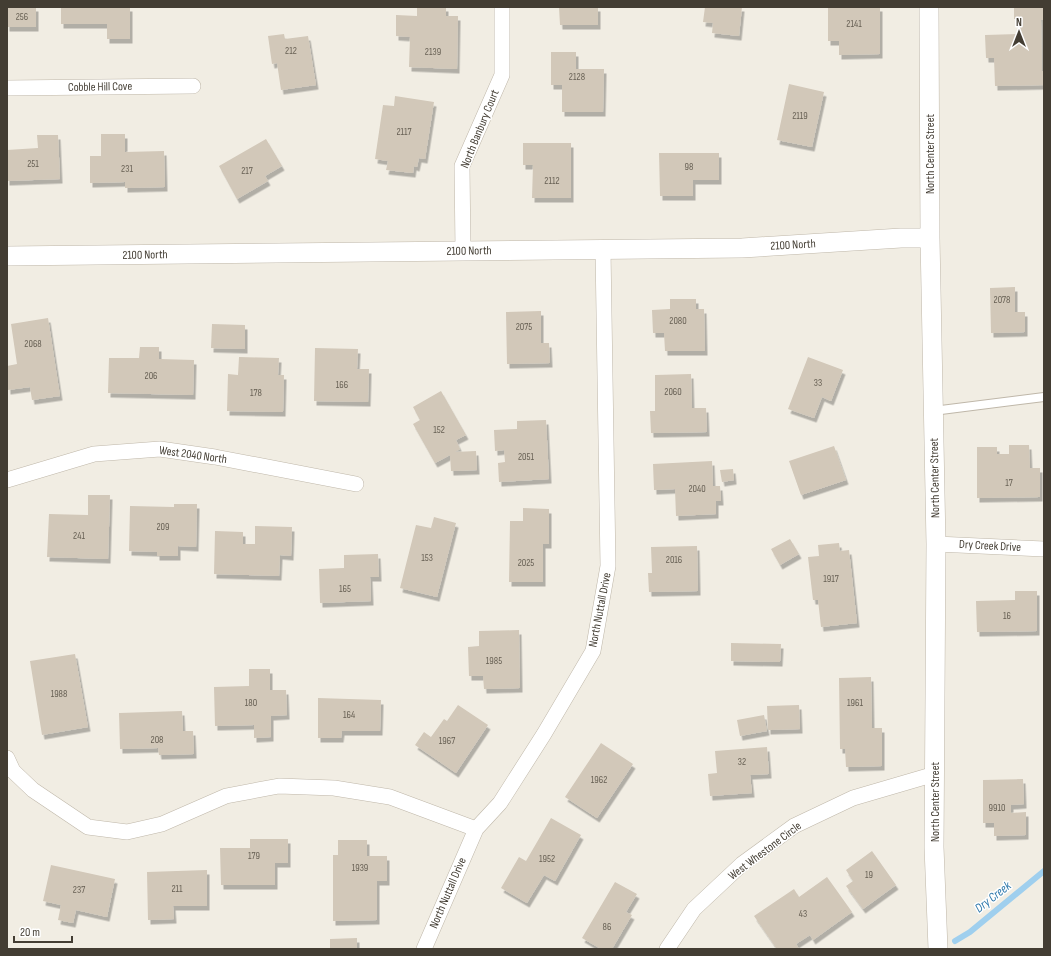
<svg xmlns="http://www.w3.org/2000/svg" width="1051" height="956" viewBox="0 0 1051 956" font-family="'Sofia Sans Condensed',sans-serif">
<defs>
<filter id="shadow"><feDropShadow dx="2.5" dy="4.5" stdDeviation="0" flood-color="#0004"/></filter>
</defs>
<rect width="100%" height="100%" fill="#f1ede3"/>
<g fill="none" stroke-linecap="round" stroke-linejoin="round">
<path stroke="#9fcfee" stroke-width="6" d="M 955,941 L 970,932 L 1044,871"/>
</g>
<path fill="#d2c8b9" filter="url(#shadow)" d="M 7,7 L 36,7 L 36,27 L 7,27 Z
M 61,7 L 130,7 L 130,39 L 107,39 L 107,24 L 61,24 Z
M 417,7 L 446,7 L 446,16 L 458,16 L 457,69 L 409,67 L 410,37 L 396,36 L 396,15 L 417,16 Z
M 559,7 L 598,7 L 598,25 L 560,25 Z
M 705,7 L 742,7 L 739,36 L 712,33 L 713,23 L 703,22 Z
M 828,7 L 880,7 L 880,54 L 839,55 L 839,41 L 828,41 Z
M 1014,7 L 1044,7 L 1044,20 L 1041,20 L 1042,71 L 1044,71 L 1044,85 L 995,86 L 994,58 L 986,58 L 985,35 L 1019,34 L 1019,19 L 1014,19 Z
M 284,34 L 285,39 L 308,36 L 316,85 L 281,90 L 277,63 L 272,64 L 268,36 Z
M 551,52 L 576,52 L 576,69 L 604,69 L 603,112 L 562,112 L 562,85 L 551,85 Z
M 789,84 L 824,92 L 812,147 L 777,140 Z
M 395,96 L 434,102 L 425,159 L 419,158 L 417,167 L 414,166 L 413,173 L 386,170 L 388,161 L 375,159 L 383,105 L 394,106 Z
M 101,134 L 125,134 L 125,152 L 164,151 L 165,187 L 125,188 L 125,182 L 90,183 L 90,156 L 101,156 Z
M 37,135 L 58,135 L 60,179 L 7,181 L 7,150 L 38,148 Z
M 266,139 L 282,166 L 265,176 L 268,181 L 237,199 L 219,166 Z
M 523,143 L 571,143 L 571,198 L 532,198 L 533,165 L 523,165 Z
M 659,153 L 719,153 L 719,180 L 693,180 L 693,196 L 660,196 Z
M 1015,287 L 1015,312 L 1025,312 L 1025,332 L 991,333 L 990,288 Z
M 670,299 L 696,299 L 696,309 L 704,309 L 705,351 L 665,351 L 664,333 L 653,333 L 652,310 L 670,309 Z
M 541,311 L 541,343 L 549,343 L 550,363 L 507,364 L 506,312 Z
M 48,318 L 60,396 L 32,400 L 30,387 L 8,390 L 7,366 L 17,364 L 11,324 Z
M 212,324 L 245,325 L 245,349 L 211,348 Z
M 140,347 L 159,347 L 159,359 L 194,360 L 193,395 L 108,393 L 109,358 L 139,358 Z
M 315,348 L 358,349 L 357,369 L 369,369 L 368,402 L 314,401 Z
M 239,357 L 279,358 L 278,375 L 284,375 L 283,412 L 227,411 L 228,374 L 238,375 Z
M 808,357 L 843,370 L 831,401 L 822,397 L 814,418 L 788,409 Z
M 691,374 L 692,408 L 706,408 L 707,432 L 651,433 L 650,411 L 655,411 L 655,375 Z
M 441,391 L 466,435 L 456,440 L 460,449 L 455,452 L 476,451 L 477,470 L 451,471 L 450,455 L 435,463 L 413,424 L 420,420 L 413,407 Z
M 546,420 L 549,479 L 499,482 L 498,463 L 505,462 L 504,450 L 495,451 L 494,430 L 517,429 L 517,421 Z
M 1009,445 L 1029,445 L 1030,468 L 1040,468 L 1040,497 L 977,498 L 977,447 L 997,447 L 997,454 L 1009,454 Z
M 834,446 L 846,480 L 801,495 L 789,461 Z
M 712,461 L 713,486 L 720,486 L 721,501 L 716,501 L 716,514 L 676,516 L 675,489 L 654,490 L 653,464 Z
M 733,469 L 734,480 L 722,482 L 720,470 Z
M 88,495 L 110,495 L 108,559 L 47,557 L 49,514 L 88,515 Z
M 174,504 L 197,504 L 196,547 L 178,546 L 178,556 L 157,556 L 157,552 L 129,551 L 130,506 L 174,507 Z
M 523,508 L 549,509 L 549,544 L 543,544 L 543,582 L 509,582 L 510,521 L 523,521 Z
M 434,517 L 456,523 L 437,597 L 400,588 L 416,525 L 431,528 Z
M 255,526 L 292,527 L 291,556 L 280,555 L 279,576 L 214,574 L 215,531 L 243,532 L 243,544 L 255,544 Z
M 790,539 L 799,554 L 780,565 L 771,549 Z
M 839,543 L 840,551 L 849,550 L 857,623 L 821,627 L 818,600 L 813,600 L 808,557 L 819,556 L 818,545 Z
M 697,546 L 698,591 L 649,592 L 648,573 L 652,573 L 651,547 Z
M 378,554 L 379,577 L 370,577 L 371,601 L 320,603 L 319,569 L 344,568 L 344,555 Z
M 1015,591 L 1037,591 L 1037,631 L 977,632 L 976,601 L 1015,600 Z
M 519,630 L 520,688 L 484,689 L 483,676 L 469,676 L 468,647 L 479,646 L 479,631 Z
M 731,643 L 781,644 L 780,662 L 731,661 Z
M 75,654 L 88,727 L 42,735 L 30,661 Z
M 249,669 L 270,669 L 270,690 L 286,690 L 287,715 L 271,716 L 271,737 L 254,738 L 254,725 L 215,726 L 214,687 L 249,686 Z
M 871,677 L 872,728 L 882,728 L 882,766 L 846,767 L 845,749 L 840,749 L 839,678 Z
M 318,698 L 381,700 L 380,731 L 342,731 L 341,738 L 318,738 Z
M 458,705 L 488,725 L 456,773 L 415,745 L 424,732 L 431,737 L 444,719 L 447,721 Z
M 799,705 L 800,729 L 768,730 L 767,706 Z
M 182,711 L 183,731 L 193,731 L 194,754 L 159,755 L 158,748 L 120,749 L 119,713 Z
M 764,715 L 767,731 L 740,736 L 737,720 Z
M 601,743 L 633,764 L 597,818 L 565,797 Z
M 767,747 L 769,774 L 750,775 L 752,793 L 710,796 L 708,774 L 717,773 L 715,751 Z
M 1023,779 L 1024,804 L 1011,805 L 1011,813 L 1026,812 L 1026,835 L 994,836 L 994,823 L 983,823 L 983,780 Z
M 551,818 L 581,835 L 555,881 L 544,875 L 527,903 L 501,888 L 519,857 L 526,861 Z
M 250,839 L 288,839 L 288,863 L 275,863 L 275,885 L 221,885 L 220,848 L 250,848 Z
M 338,840 L 367,840 L 367,856 L 387,856 L 387,881 L 377,881 L 377,920 L 333,921 L 333,855 L 338,855 Z
M 872,851 L 896,885 L 863,909 L 846,886 L 853,881 L 846,870 Z
M 51,865 L 115,879 L 107,917 L 76,910 L 73,923 L 58,920 L 61,905 L 43,901 Z
M 207,870 L 207,906 L 173,906 L 174,919 L 148,920 L 147,872 Z
M 827,877 L 852,912 L 813,940 L 810,935 L 796,944 L 799,949 L 777,949 L 754,916 L 794,889 L 799,897 Z
M 615,882 L 637,894 L 626,912 L 632,915 L 612,949 L 601,949 L 582,938 Z
M 357,938 L 357,949 L 330,949 L 330,939 Z"/>
<g fill="none" stroke-linecap="round" stroke-linejoin="round">
<g stroke="#bfb7a9" stroke-width="10">
<path id="service" d="M 933,411 L 1044,397"/>
</g>
<g stroke="#bfb7a9" stroke-width="16">
<path id="minor" d="M 7,88 L 193,86
M 463,251 L 462,166 L 502,75 L 502,7
M 7,480 L 94,454 L 160,449 L 215,457 L 356,484
M 936,544 L 1044,549
M 7,758 L 13,771 L 33,790 L 88,827 L 127,832 L 162,824 L 226,796 L 279,786 L 334,788 L 390,797 L 476,829
M 424,949 L 476,829 L 500,803 L 544,734 L 593,651 L 608,566 L 603,250
M 667,949 L 694,909 L 742,864 L 794,826 L 853,798 L 935,774"/>
</g>
<g stroke="#bfb7a9" stroke-width="20">
<path id="tertiary" d="M 929,7 L 930,238 L 936,544 L 934,847 L 938,949
M 7,256 L 742,248 L 901,238 L 930,238"/>
</g>
<use href="#service" stroke="#fff" stroke-width="8"/>
<use href="#minor" stroke="#fff" stroke-width="15"/>
<use href="#tertiary" stroke="#fff" stroke-width="19"/>
</g>
<g text-anchor="middle" dominant-baseline="central" stroke-width="3" stroke-linejoin="round" paint-order="stroke">
<g font-size="10" fill="#676054">
<text x="22" y="17">256</text>
<text x="854" y="24">2141</text>
<text x="291" y="51">212</text>
<text x="433" y="52">2139</text>
<text x="577" y="77">2128</text>
<text x="800" y="116">2119</text>
<text x="404" y="132">2117</text>
<text x="33" y="164">251</text>
<text x="689" y="167">98</text>
<text x="127" y="169">231</text>
<text x="247" y="171">217</text>
<text x="552" y="181">2112</text>
<text x="1002" y="300">2078</text>
<text x="678" y="321">2080</text>
<text x="524" y="327">2075</text>
<text x="33" y="344">2068</text>
<text x="151" y="376">206</text>
<text x="818" y="383">33</text>
<text x="342" y="385">166</text>
<text x="673" y="392">2060</text>
<text x="256" y="393">178</text>
<text x="439" y="430">152</text>
<text x="526" y="457">2051</text>
<text x="1009" y="483">17</text>
<text x="697" y="489">2040</text>
<text x="163" y="527">209</text>
<text x="79" y="536">241</text>
<text x="427" y="558">153</text>
<text x="674" y="560">2016</text>
<text x="526" y="563">2025</text>
<text x="831" y="579">1917</text>
<text x="345" y="589">165</text>
<text x="1007" y="616">16</text>
<text x="494" y="661">1985</text>
<text x="59" y="694">1988</text>
<text x="251" y="703">180</text>
<text x="855" y="703">1961</text>
<text x="349" y="715">164</text>
<text x="157" y="740">208</text>
<text x="447" y="741">1967</text>
<text x="742" y="762">32</text>
<text x="599" y="780">1962</text>
<text x="997" y="808">9910</text>
<text x="254" y="856">179</text>
<text x="547" y="859">1952</text>
<text x="360" y="868">1939</text>
<text x="869" y="875">19</text>
<text x="177" y="889">211</text>
<text x="79" y="890">237</text>
<text x="803" y="914">43</text>
<text x="607" y="927">86</text>
</g>
<g font-size="12" fill="#433d33" stroke="#fff">
<text transform="translate(100 87) rotate(-1)">Cobble Hill Cove</text>
<text transform="translate(480 129) rotate(-68)">North Banbury Court</text>
<text transform="translate(930 154) rotate(-90)">North Center Street</text>
<text transform="translate(793 245) rotate(-3)">2100 North</text>
<text transform="translate(469 251) rotate(-1)">2100 North</text>
<text transform="translate(145 255) rotate(-1)">2100 North</text>
<text transform="translate(193 455) rotate(8)">West 2040 North</text>
<text transform="translate(935 478) rotate(-91)">North Center Street</text>
<text transform="translate(990 546) rotate(3)">Dry Creek Drive</text>
<text transform="translate(600 610) rotate(-79)">North Nuttall Drive</text>
<text transform="translate(935 802) rotate(-90)">North Center Street</text>
<text transform="translate(765 851) rotate(-37)">West Whestone Circle</text>
<text transform="translate(448 893) rotate(-67)">North Nuttall Drive</text>
</g>
<g font-size="13" font-style="italic" fill="#3079ac" stroke="#fff">
<text transform="translate(993 897) rotate(-38)">Dry Creek</text>
</g>
</g>
<rect width="1051" height="956" fill="none" stroke="#433d33" stroke-width="16"/>
<g transform="translate(1019 32)" stroke="#ffffff" stroke-width="3" paint-order="stroke">
<path d="M0-3L7 15L0 10L-7 15Z" fill="#433d33"/>
<text y="-6" font-size="11" font-weight="bold" text-anchor="middle" fill="#433d33">N</text>
</g>
<path d="M14 936v6h58v-6" fill="none" stroke="#433d33" stroke-width="2"/>
<text x="20" y="936" font-size="12" fill="#433d33" stroke="#ffffff" stroke-width="3" paint-order="stroke">20 m</text>
</svg>
